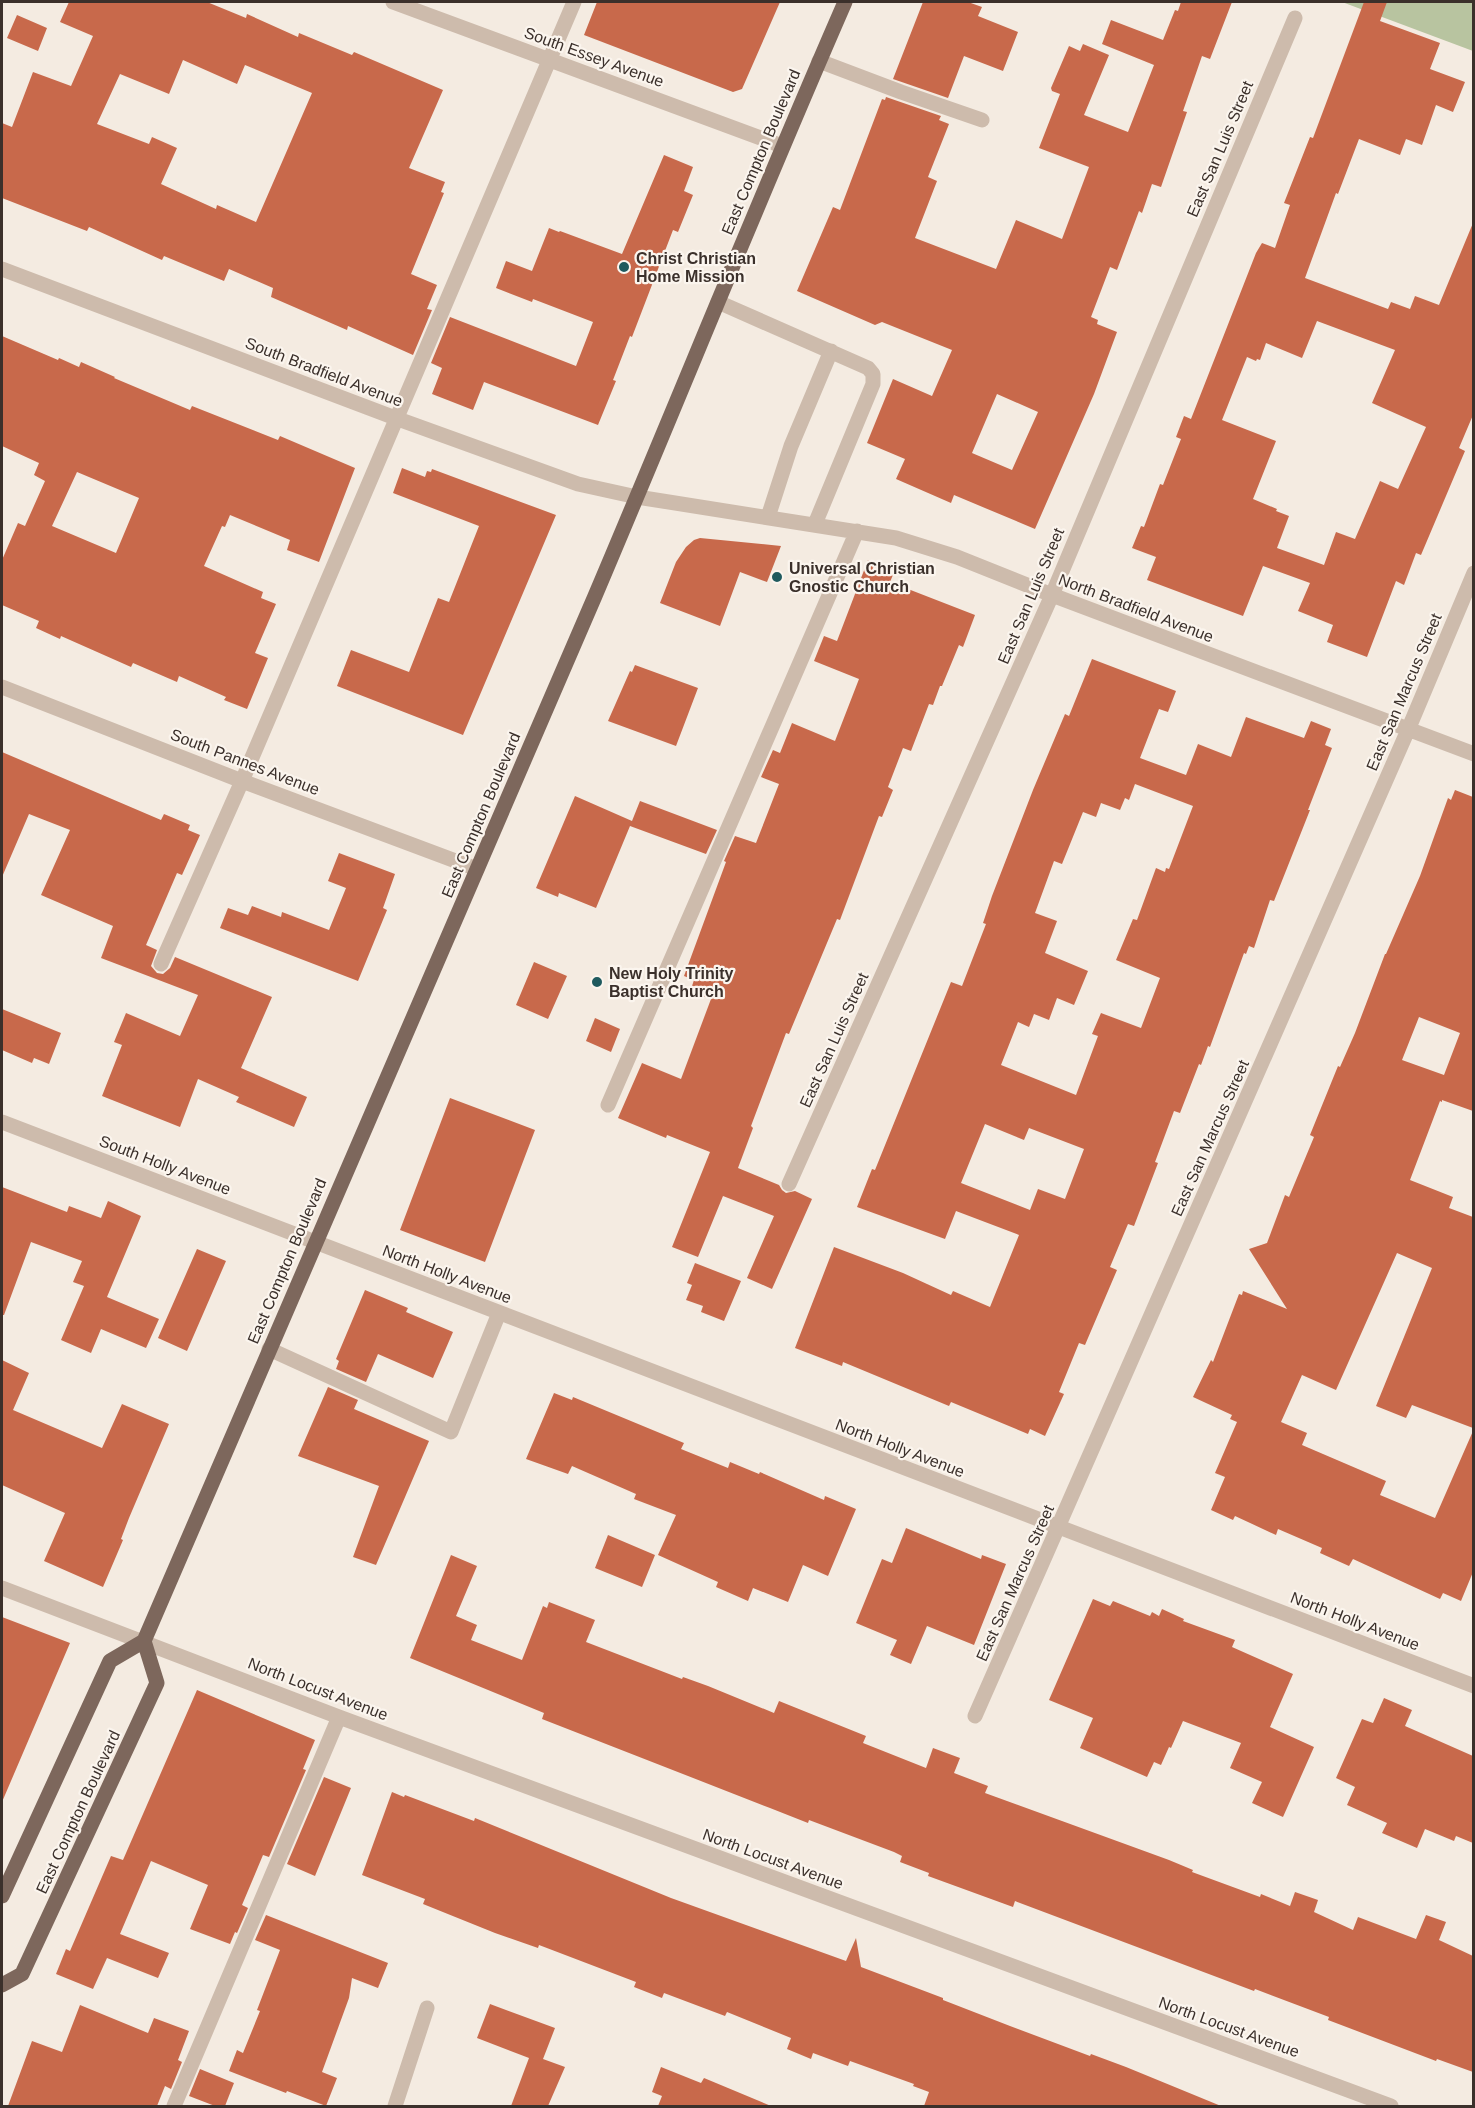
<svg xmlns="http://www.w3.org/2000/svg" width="1475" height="2108" viewBox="0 0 1475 2108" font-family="Arial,sans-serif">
<rect width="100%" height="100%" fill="#f4ebe1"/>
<path fill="#b8c4a0" d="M 1342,2 L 1473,2 L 1473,51 Z"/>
<path fill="#c8694b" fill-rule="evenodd" d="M 69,2 L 207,2 L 246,18 L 247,14 L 298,37 L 299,33 L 352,55 L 354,52 L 443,90 L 409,168 L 445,182 L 441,192 L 444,193 L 411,274 L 437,285 L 427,309 L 432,310 L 413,355 L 348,326 L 347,330 L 271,297 L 273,288 L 229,269 L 224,281 L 164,256 L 162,260 L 89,227 L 87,231 L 2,198 L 2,123 L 12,127 L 33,72 L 71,86 L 93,36 L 60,22 ZM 183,60 L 237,84 L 245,65 L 312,93 L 256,222 L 217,205 L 216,209 L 161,184 L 177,148 L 152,137 L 149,144 L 97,124 L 120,74 L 169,94 Z
M 597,2 L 780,2 L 742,89 L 733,92 L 584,35 Z
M 923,2 L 968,2 L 982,7 L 978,16 L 1018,32 L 1003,71 L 964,56 L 948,98 L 893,79 Z
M 1181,2 L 1232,2 L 1210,59 L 1202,56 L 1183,111 L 1187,112 L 1161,187 L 1152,184 L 1142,213 L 1139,211 L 1117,270 L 1110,267 L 1091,317 L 1098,320 L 1097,324 L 1117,332 L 1094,394 L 1035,529 L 954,495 L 951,503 L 896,479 L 905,459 L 867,443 L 893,379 L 932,396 L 952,350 L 882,322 L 875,325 L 797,291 L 833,207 L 840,210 L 882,99 L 885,100 L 886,97 L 941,116 L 939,120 L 949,124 L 928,177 L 937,181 L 915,238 L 996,269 L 1016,220 L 1062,239 L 1089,167 L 1039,148 L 1060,94 L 1052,91 L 1051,88 L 1069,46 L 1080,51 L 1083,44 L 1109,55 L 1084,115 L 1128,132 L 1154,65 L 1102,44 L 1111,20 L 1163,40 L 1175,10 L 1178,11 ZM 997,394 L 1038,412 L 1012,470 L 972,453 Z
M 1364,2 L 1387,2 L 1380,21 L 1440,43 L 1430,69 L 1465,82 L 1453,112 L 1436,105 L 1422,145 L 1406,139 L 1400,155 L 1359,139 L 1338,194 L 1336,193 L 1305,278 L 1388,309 L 1391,302 L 1410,309 L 1415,296 L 1439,305 L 1473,223 L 1473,415 L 1459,448 L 1465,451 L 1421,555 L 1416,553 L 1404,585 L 1396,581 L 1367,657 L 1327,642 L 1333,625 L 1298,611 L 1310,583 L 1263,566 L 1243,616 L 1147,580 L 1156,557 L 1132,548 L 1141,526 L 1144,527 L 1160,484 L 1163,485 L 1181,439 L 1176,437 L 1184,416 L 1191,419 L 1256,253 L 1262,243 L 1275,248 L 1290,205 L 1284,203 L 1310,137 L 1313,138 ZM 1317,321 L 1395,350 L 1372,403 L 1426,427 L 1398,489 L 1380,481 L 1355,539 L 1336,532 L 1324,565 L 1277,548 L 1289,516 L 1276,511 L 1277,509 L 1253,499 L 1276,441 L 1222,420 L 1247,357 L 1256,361 L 1257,359 L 1260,360 L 1266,343 L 1302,358 Z
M 17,15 L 47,28 L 38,51 L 7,38 Z
M 664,155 L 693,167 L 684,191 L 693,195 L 678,232 L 673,230 L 632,337 L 630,336 L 613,380 L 616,381 L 598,425 L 484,382 L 473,410 L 432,394 L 442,368 L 431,363 L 450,317 L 576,366 L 593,322 L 533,299 L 532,302 L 496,288 L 506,261 L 532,271 L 549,228 L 559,232 L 560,231 L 622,254 Z
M 2,336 L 58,360 L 59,358 L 79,367 L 81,362 L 115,377 L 114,378 L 190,410 L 192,406 L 278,440 L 280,436 L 355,468 L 319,562 L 287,550 L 290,540 L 230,515 L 225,527 L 222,526 L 204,566 L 263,592 L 261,598 L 276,604 L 255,653 L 268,658 L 247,709 L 224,700 L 226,697 L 179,676 L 177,682 L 133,663 L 131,667 L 61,636 L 60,639 L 36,628 L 39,621 L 2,605 L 2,560 L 18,523 L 25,526 L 45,481 L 34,475 L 39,463 L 2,446 ZM 77,472 L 139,498 L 116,553 L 52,526 Z
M 402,468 L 425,477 L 427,471 L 431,472 L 432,469 L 556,515 L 463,735 L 337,686 L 351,650 L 409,672 L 438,598 L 449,602 L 479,526 L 393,493 Z
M 700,538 L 781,546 L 767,582 L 740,572 L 720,626 L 660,603 L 676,562 L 686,547 L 694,540 Z
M 868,560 L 895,570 L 890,582 L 975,615 L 963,647 L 959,645 L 942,686 L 940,686 L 933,705 L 929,704 L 911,751 L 903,748 L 888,787 L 893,790 L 882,817 L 879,816 L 840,920 L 837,919 L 789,1034 L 786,1033 L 751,1126 L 753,1128 L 738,1168 L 779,1185 L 782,1190 L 786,1193 L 795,1191 L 812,1199 L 772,1289 L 747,1278 L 774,1216 L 723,1196 L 698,1257 L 672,1247 L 710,1152 L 667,1135 L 666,1138 L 618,1118 L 642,1063 L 681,1079 L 711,999 L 690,992 L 694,980 L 684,976 L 726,862 L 724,861 L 735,836 L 756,843 L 779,784 L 761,777 L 773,750 L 780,753 L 792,723 L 835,741 L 859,679 L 814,661 L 824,636 L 837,641 Z
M 1092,659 L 1176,691 L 1168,712 L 1159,709 L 1140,758 L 1186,775 L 1198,744 L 1231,757 L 1246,717 L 1304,738 L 1311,721 L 1331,729 L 1325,745 L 1332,748 L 1308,810 L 1310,810 L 1274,901 L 1270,900 L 1254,948 L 1249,946 L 1246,954 L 1244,953 L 1210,1047 L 1208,1046 L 1201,1065 L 1199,1064 L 1180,1113 L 1174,1111 L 1155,1162 L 1158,1163 L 1134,1226 L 1128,1224 L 1110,1267 L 1117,1270 L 1085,1345 L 1079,1343 L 1059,1392 L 1064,1394 L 1045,1436 L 1030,1429 L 1028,1434 L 951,1402 L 949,1406 L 843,1362 L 842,1366 L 795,1348 L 834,1247 L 903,1273 L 951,1295 L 953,1291 L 990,1307 L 1019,1235 L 956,1211 L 945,1239 L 857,1207 L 872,1169 L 875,1170 L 951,982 L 962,986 L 986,924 L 983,923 L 992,896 L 1033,790 L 1065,714 L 1069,716 ZM 1135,784 L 1193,806 L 1169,869 L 1166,868 L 1165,872 L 1156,868 L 1137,920 L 1133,919 L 1116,960 L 1160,978 L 1141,1028 L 1101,1013 L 1092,1034 L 1098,1036 L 1076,1095 L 1001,1065 L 1018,1022 L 1029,1027 L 1034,1014 L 1049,1020 L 1057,998 L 1074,1005 L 1088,971 L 1045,953 L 1057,921 L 1035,913 L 1054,861 L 1062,864 L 1083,812 L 1096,817 L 1101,803 L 1120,810 L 1125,798 L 1129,800 ZM 985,1124 L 1024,1140 L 1029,1128 L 1084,1149 L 1065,1199 L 1038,1189 L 1030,1210 L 961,1183 Z
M 635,665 L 698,688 L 676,746 L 608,721 L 630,671 L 632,672 Z
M 2,752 L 161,820 L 164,814 L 190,825 L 188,830 L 200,835 L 182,875 L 177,873 L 146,945 L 157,950 L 151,966 L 157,973 L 163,974 L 170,968 L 175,957 L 272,997 L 241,1068 L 307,1097 L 294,1127 L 236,1102 L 239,1097 L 198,1079 L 180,1127 L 102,1096 L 122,1045 L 114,1042 L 126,1013 L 180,1036 L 198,995 L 101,958 L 113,926 L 41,895 L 70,830 L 29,814 L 2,877 Z
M 1455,790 L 1473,797 L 1473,1111 L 1442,1100 L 1442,1102 L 1440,1101 L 1410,1180 L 1453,1197 L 1449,1208 L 1473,1217 L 1473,1428 L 1412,1405 L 1406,1418 L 1376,1406 L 1432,1268 L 1397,1253 L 1336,1390 L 1302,1375 L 1281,1422 L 1307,1433 L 1302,1445 L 1386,1481 L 1380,1495 L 1435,1518 L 1473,1431 L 1473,1572 L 1461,1601 L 1443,1593 L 1440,1599 L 1353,1559 L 1349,1566 L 1320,1553 L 1322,1548 L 1278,1529 L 1276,1535 L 1235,1516 L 1233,1520 L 1211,1510 L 1225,1477 L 1215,1473 L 1237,1422 L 1230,1419 L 1232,1415 L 1193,1397 L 1211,1360 L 1213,1362 L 1239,1294 L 1242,1295 L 1243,1291 L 1287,1309 L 1249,1249 L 1267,1243 L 1285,1195 L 1289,1197 L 1314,1137 L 1310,1135 L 1338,1066 L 1340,1067 L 1355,1033 L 1385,954 L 1386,954 L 1420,876 L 1448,798 L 1451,800 ZM 1419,1017 L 1460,1033 L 1444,1075 L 1402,1060 Z
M 575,796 L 632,821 L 640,801 L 717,830 L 706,854 L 630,826 L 596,908 L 559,893 L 558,897 L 536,888 Z
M 339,853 L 395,874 L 383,908 L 387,910 L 358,981 L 220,928 L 228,908 L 248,915 L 252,906 L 281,917 L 282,912 L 329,930 L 346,888 L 328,881 Z
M 534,962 L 567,976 L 548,1019 L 516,1005 Z
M 2,1009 L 61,1033 L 49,1064 L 34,1058 L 32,1063 L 2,1050 Z
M 595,1018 L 620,1029 L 611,1052 L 586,1041 Z
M 450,1098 L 535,1130 L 485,1262 L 400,1230 Z
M 2,1187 L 67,1212 L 69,1206 L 101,1218 L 108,1201 L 141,1216 L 107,1297 L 159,1319 L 146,1348 L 101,1329 L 91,1353 L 61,1340 L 84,1286 L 73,1282 L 82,1261 L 31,1242 L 4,1315 L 2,1315 Z
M 197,1249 L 226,1261 L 187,1351 L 158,1338 Z
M 695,1263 L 741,1281 L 724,1321 L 701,1312 L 703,1306 L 686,1300 L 692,1285 L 687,1283 Z
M 365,1290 L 408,1308 L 406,1312 L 453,1332 L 433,1378 L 378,1354 L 366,1382 L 336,1369 L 339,1361 L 336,1359 Z
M 2,1360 L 29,1373 L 13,1410 L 102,1448 L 122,1404 L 169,1424 L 129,1518 L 121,1539 L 123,1540 L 103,1587 L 44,1561 L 65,1513 L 2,1485 Z
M 328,1387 L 358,1400 L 354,1409 L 429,1441 L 376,1565 L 353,1557 L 379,1486 L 298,1456 Z
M 554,1393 L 572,1400 L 573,1397 L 684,1443 L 681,1449 L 728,1468 L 730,1462 L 759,1474 L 760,1472 L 824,1500 L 825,1496 L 856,1509 L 828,1576 L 803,1565 L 788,1602 L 753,1588 L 748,1601 L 716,1587 L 718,1582 L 658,1555 L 676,1515 L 634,1499 L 636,1494 L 572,1466 L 568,1474 L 526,1459 Z
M 906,1528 L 981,1559 L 982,1555 L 1006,1564 L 974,1645 L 927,1626 L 911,1664 L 890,1655 L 897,1640 L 856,1623 L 882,1559 L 892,1563 Z
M 608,1535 L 655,1555 L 642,1587 L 595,1568 Z
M 451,1555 L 477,1566 L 456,1616 L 477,1625 L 471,1640 L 522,1660 L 543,1606 L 547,1608 L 549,1602 L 595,1620 L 586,1642 L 682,1679 L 683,1677 L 708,1686 L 774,1713 L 779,1701 L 866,1736 L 863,1743 L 926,1768 L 933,1748 L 960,1758 L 954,1773 L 988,1786 L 985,1793 L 1169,1860 L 1193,1870 L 1192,1872 L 1260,1897 L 1261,1894 L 1290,1906 L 1295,1892 L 1318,1900 L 1314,1912 L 1353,1930 L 1358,1917 L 1416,1939 L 1426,1915 L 1446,1922 L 1439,1940 L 1473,1956 L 1473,2072 L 1437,2059 L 1436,2061 L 1328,2020 L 1329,2017 L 1255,1989 L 1254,1991 L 1015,1901 L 1013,1907 L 928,1876 L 929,1873 L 900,1862 L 902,1856 L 894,1852 L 809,1820 L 808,1823 L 770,1808 L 542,1719 L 544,1713 L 410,1658 Z
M 1093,1599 L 1110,1606 L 1113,1601 L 1150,1616 L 1152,1612 L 1159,1616 L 1162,1609 L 1184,1619 L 1183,1621 L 1235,1640 L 1232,1647 L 1293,1674 L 1270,1727 L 1314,1747 L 1283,1817 L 1252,1803 L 1262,1782 L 1230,1768 L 1241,1743 L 1183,1721 L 1171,1748 L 1169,1747 L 1161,1765 L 1154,1762 L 1147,1777 L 1080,1748 L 1093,1718 L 1049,1700 Z
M 2,1617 L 70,1643 L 2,1802 Z
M 197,1690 L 315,1740 L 303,1769 L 306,1770 L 269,1857 L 263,1855 L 242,1905 L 248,1908 L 237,1933 L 235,1932 L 230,1944 L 190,1929 L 208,1885 L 151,1861 L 120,1934 L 169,1953 L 158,1978 L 107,1958 L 93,1989 L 56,1974 L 66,1949 L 70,1951 L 111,1856 L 123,1860 Z
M 1384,1698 L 1412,1710 L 1405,1726 L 1473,1756 L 1473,1843 L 1456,1836 L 1454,1841 L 1425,1829 L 1417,1848 L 1382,1833 L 1387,1823 L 1347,1805 L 1355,1787 L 1336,1778 L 1362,1719 L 1373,1723 Z
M 324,1777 L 351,1788 L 315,1876 L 287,1864 Z
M 392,1792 L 404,1797 L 405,1795 L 474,1821 L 475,1818 L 671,1898 L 846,1961 L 856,1938 L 861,1967 L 943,1998 L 943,2000 L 1010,2026 L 1090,2056 L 1091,2054 L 1126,2067 L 1221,2106 L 924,2106 L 929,2092 L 913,2086 L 914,2084 L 850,2061 L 848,2066 L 813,2053 L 811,2059 L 787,2049 L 791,2038 L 727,2012 L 725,2016 L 664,1993 L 662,1998 L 634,1987 L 636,1982 L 539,1945 L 538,1948 L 495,1933 L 423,1904 L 425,1899 L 362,1875 Z
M 266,1915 L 388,1963 L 378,1988 L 352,1978 L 349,1998 L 322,2072 L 337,2078 L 326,2106 L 287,2091 L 286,2093 L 229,2071 L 237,2050 L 243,2053 L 260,2011 L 257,2010 L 280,1950 L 255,1940 Z
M 490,2004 L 555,2028 L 543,2059 L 565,2067 L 548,2106 L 511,2106 L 529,2058 L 477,2038 Z
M 80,2005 L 148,2033 L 154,2018 L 189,2031 L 178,2060 L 182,2062 L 171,2089 L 165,2086 L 157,2106 L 8,2106 L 32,2041 L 62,2052 Z
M 661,2067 L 701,2083 L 704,2078 L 771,2106 L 658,2106 L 662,2096 L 652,2092 Z
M 200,2069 L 234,2083 L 225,2106 L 215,2106 L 189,2096 Z"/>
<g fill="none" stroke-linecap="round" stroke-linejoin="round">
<path stroke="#cdbbac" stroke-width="15" d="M 393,2 L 782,146
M 819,61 L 901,92 L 982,120
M 2,269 L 398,419 L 578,484 L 637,497 L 896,538 L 957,557 L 1052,595 L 1474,754
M 718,302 L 868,368 L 873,374 L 873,384 L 815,524
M 768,517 L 791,446 L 831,351
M 2,687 L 242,781 L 477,869
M 161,964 L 242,781 L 574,2
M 608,1105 L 857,531
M 2,1122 L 1474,1686
M 789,1184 L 1052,595 L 1295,18
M 269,1349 L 451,1432 L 499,1313
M 2,1588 L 339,1717 L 1391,2106
M 975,1716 L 1408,730 L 1474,573
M 174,2106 L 339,1717
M 395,2106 L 427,2008"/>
<path stroke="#7d675c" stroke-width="15" d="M 2,1896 L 110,1661 L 144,1641 C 293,1292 446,945 595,596 C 679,398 759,199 845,2
M 2,1985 L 22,1974 L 157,1683 L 144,1641"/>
</g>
<g fill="#1f5a5e" stroke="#fbf5ee" stroke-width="2">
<circle cx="624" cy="267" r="6"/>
<circle cx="777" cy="577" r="6"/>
<circle cx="597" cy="982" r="6"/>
</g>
<g text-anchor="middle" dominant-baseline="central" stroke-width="4.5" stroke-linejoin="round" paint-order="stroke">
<g font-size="16" fill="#3b302b" stroke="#fbf5ee">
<text transform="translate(594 57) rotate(20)">South Essey Avenue</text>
<text transform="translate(1220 149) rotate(-67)">East San Luis Street</text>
<text transform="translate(761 152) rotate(-67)">East Compton Boulevard</text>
<text transform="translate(324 372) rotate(21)">South Bradfield Avenue</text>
<text transform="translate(1031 596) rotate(-67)">East San Luis Street</text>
<text transform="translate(1136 608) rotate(21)">North Bradfield Avenue</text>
<text transform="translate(1404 692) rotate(-67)">East San Marcus Street</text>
<text transform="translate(245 762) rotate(21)">South Pannes Avenue</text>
<text transform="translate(481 815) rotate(-67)">East Compton Boulevard</text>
<text transform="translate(834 1040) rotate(-66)">East San Luis Street</text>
<text transform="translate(1210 1138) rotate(-66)">East San Marcus Street</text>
<text transform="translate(165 1165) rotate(21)">South Holly Avenue</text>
<text transform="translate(287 1261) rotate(-67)">East Compton Boulevard</text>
<text transform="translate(447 1274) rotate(21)">North Holly Avenue</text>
<text transform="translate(900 1448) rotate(21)">North Holly Avenue</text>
<text transform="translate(1015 1583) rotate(-66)">East San Marcus Street</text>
<text transform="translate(1355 1621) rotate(21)">North Holly Avenue</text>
<text transform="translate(318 1689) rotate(21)">North Locust Avenue</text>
<text transform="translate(78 1812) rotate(-65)">East Compton Boulevard</text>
<text transform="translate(773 1859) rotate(20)">North Locust Avenue</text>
<text transform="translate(1229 2027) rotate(20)">North Locust Avenue</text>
</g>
<g font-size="16" font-weight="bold" fill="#3b302b" stroke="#fbf5ee" text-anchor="start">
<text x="636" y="258">Christ Christian<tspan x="636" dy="18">Home Mission</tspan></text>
<text x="789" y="568">Universal Christian<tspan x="789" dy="18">Gnostic Church</tspan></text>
<text x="609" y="973">New Holy Trinity<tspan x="609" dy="18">Baptist Church</tspan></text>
</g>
</g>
<rect width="1475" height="2108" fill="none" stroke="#3b302b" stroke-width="6"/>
</svg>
